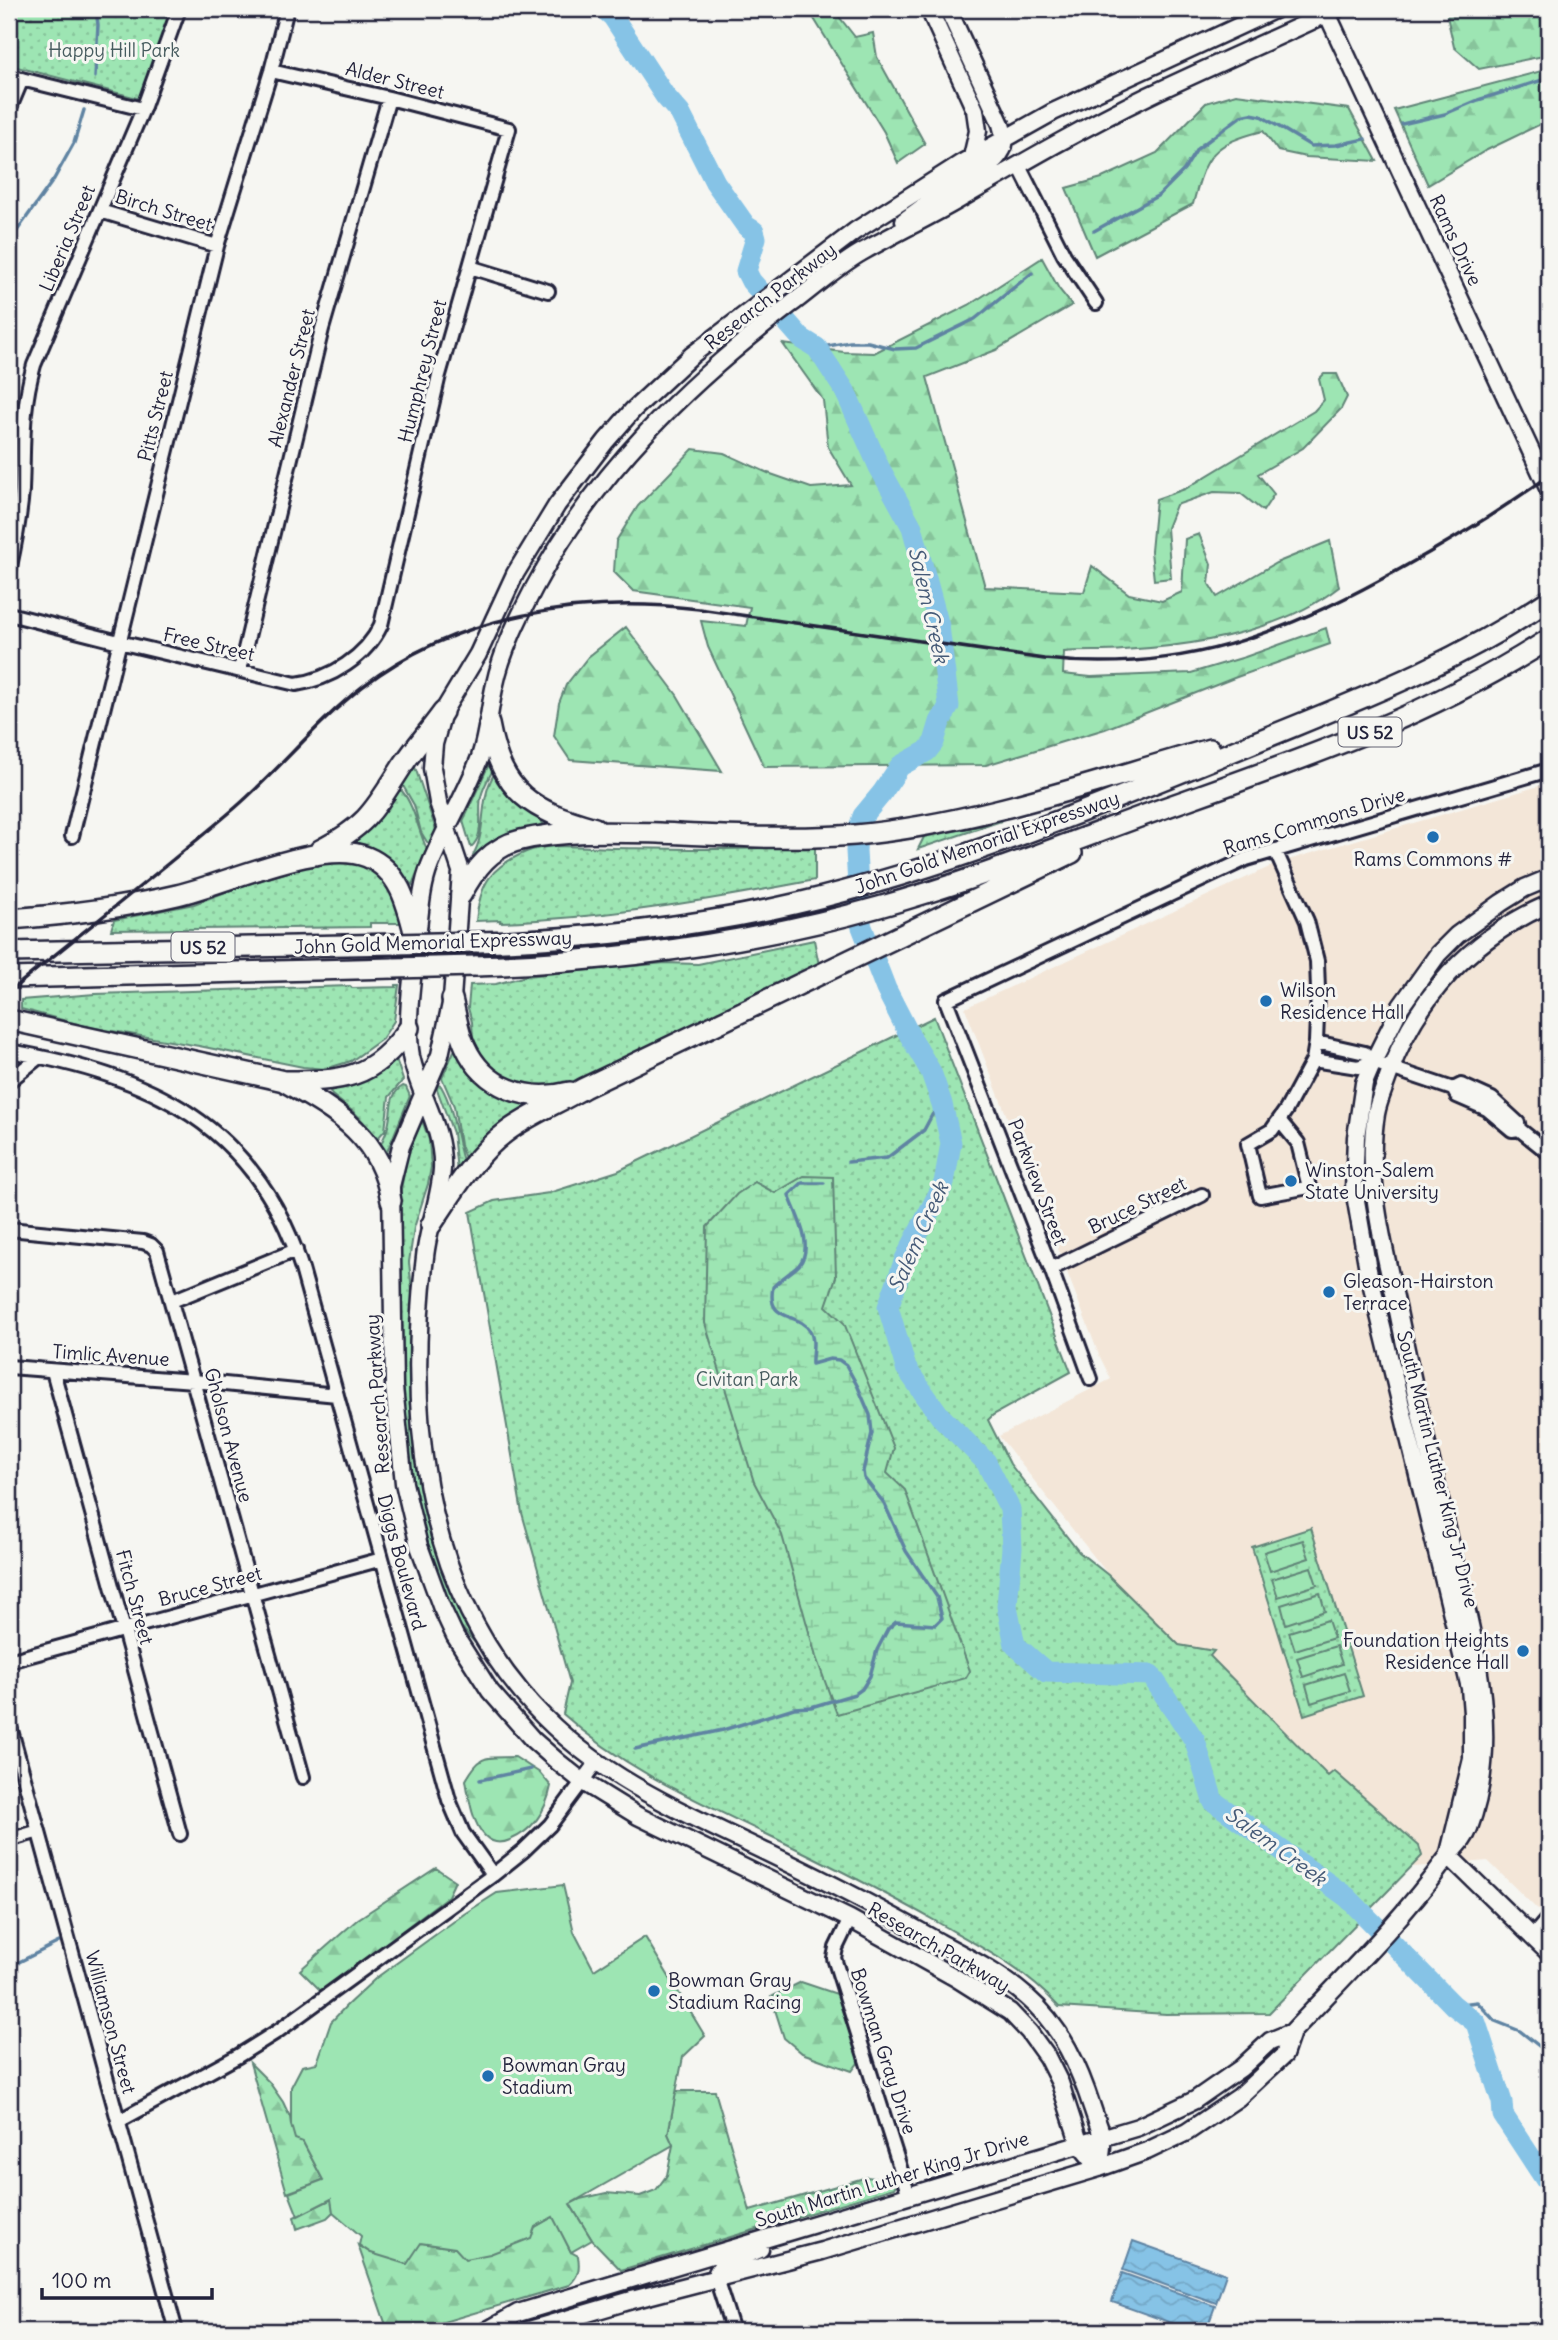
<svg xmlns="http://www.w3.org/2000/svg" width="1558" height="2340" viewBox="0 0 1558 2340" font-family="Delius,sans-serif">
<defs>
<pattern id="green-dots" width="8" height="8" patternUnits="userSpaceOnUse" patternTransform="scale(1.75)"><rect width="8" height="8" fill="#9de5b3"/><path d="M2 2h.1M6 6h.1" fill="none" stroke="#87c49b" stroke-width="1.8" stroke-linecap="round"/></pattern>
<pattern id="forest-firs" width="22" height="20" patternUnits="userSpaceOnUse" patternTransform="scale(1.75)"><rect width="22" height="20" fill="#9de5b3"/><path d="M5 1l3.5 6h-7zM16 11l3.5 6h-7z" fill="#87c49b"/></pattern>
<pattern id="wetland-marsh" width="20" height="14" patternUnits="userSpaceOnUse" patternTransform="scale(1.75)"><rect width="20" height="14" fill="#9de5b3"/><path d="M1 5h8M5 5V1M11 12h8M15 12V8" fill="none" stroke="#87c49b"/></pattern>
<pattern id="water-waves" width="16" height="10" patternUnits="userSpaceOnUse" patternTransform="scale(1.75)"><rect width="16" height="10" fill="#86c3e6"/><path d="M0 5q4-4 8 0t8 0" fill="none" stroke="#73a7c6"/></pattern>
</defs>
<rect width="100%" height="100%" fill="#f6f6f2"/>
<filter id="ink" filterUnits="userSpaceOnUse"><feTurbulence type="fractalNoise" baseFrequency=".0143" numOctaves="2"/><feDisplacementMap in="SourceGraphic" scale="14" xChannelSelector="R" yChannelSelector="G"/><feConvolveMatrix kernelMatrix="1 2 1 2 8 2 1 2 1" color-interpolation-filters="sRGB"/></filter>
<g filter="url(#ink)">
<path fill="#f3e6d8" d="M 1549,783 L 1549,1921 L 1488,1861 L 1402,1868 L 1140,1615 L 999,1436 L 1111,1379 L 1099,1355 L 965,1008 L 1278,863 Z"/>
<path fill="url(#green-dots)" stroke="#608477" stroke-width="2" d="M 9,9 L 171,9 L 141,99 L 9,65 Z
M 414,764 L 436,830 L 431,843 L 427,842 L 421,832 L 414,805 L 402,784 Z
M 489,764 L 493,770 C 488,779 483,787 481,797 C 478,813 485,836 471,847 L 463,821 Z
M 493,776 L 497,777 L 527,809 L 544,824 L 508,835 L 474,857 L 473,855 C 487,831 479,801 493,776 Z
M 397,791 L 402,791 C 415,807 418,831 427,849 L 412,885 L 393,864 L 351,844 L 376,822 Z
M 1001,821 L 918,849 L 926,833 L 960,830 Z
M 815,844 L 815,880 C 710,900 607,918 500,922 L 500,920 L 476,921 C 480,884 490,867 526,852 C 549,842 591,848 617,848 C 682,849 750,851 815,844 Z
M 356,859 L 387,880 L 403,921 L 401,923 L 370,923 L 370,927 L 111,930 L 114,920 L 194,904 L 236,888 L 323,861 Z
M 814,940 L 819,965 L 563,1087 L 534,1090 L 493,1073 L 476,1048 L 473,1040 L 472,1022 L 468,1008 L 470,985 L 496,984 L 526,976 L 665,963 L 698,964 Z
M 396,985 L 399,985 L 394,1021 L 382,1039 L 351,1061 L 325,1069 L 303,1067 L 199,1046 L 89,1027 L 21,1009 L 21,1000 L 95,994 L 350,986 L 352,988 L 396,987 Z
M 934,1017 L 1071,1372 L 993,1415 L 988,1420 L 1010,1464 L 1079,1552 L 1108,1575 L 1179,1645 L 1214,1651 L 1210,1656 L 1328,1776 L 1334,1771 L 1419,1846 L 1422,1856 L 1269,2013 L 1166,2014 L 1059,2007 C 1025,1969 981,1947 937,1922 C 879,1889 818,1859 758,1830 C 687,1796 622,1767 563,1714 L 570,1683 L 522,1513 L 470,1212 L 494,1201 L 549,1193 L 618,1171 Z
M 458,1050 L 542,1103 L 466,1161 L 460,1145 L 454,1106 L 442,1078 L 454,1051 Z
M 396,1059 L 403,1080 L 389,1097 L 385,1130 L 378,1138 L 356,1114 L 332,1095 L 330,1091 L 369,1078 Z
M 438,1085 L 441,1086 C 456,1112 455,1140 465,1167 L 457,1171 L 453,1133 L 437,1089 Z
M 403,1086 L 406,1087 L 410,1096 L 387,1152 L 381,1144 C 384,1137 388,1130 389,1122 C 392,1108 389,1094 403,1086 Z
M 422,1120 L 429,1140 L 431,1167 L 428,1184 L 414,1228 L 409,1262 L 414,1310 L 415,1435 L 480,1642 L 476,1644 L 456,1621 L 427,1546 L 412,1486 L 402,1393 L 400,1194 L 408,1153 Z
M 1311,1528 L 1363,1696 L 1304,1715 L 1252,1547 Z"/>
<path fill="url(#forest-firs)" stroke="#608477" stroke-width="2" d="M 808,9 L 833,9 L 855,37 L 873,33 L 877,57 L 925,144 L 898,163 L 884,132 Z
M 1549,13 L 1549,55 L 1479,69 L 1454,47 L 1447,16 L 1545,16 Z
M 1549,69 L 1549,120 L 1485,151 L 1428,185 L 1394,110 Z
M 1236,94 L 1349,109 L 1377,161 L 1306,157 L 1278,151 L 1263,131 C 1212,144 1206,154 1193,204 L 1095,256 L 1066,188 L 1102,178 L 1157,153 L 1206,103 Z
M 1042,258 L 1059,289 L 1072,305 L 996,350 L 927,377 L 985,587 L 1084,592 L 1092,566 L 1129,594 L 1162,601 L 1182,592 L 1185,539 L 1199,534 L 1211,564 L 1209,584 L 1217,597 L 1276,563 L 1330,541 L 1339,587 C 1281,632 1195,646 1123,650 C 1104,652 1084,650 1064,652 L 1063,674 L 1091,677 L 1191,673 L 1245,657 L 1326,628 L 1330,644 L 1234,678 L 1105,729 L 986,765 L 764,767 L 708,647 L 701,621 L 746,626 L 750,607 L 633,591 L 614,572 L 616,541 L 638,506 L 693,449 L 724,453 L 768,473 L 811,488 L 851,485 L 828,447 L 823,400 L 783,344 L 844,352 L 874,353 L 969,305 Z
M 1324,374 L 1337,374 L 1347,397 L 1341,409 L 1303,448 L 1258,474 L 1274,494 L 1263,511 L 1240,493 L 1214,492 L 1176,505 L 1167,528 L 1171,578 L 1154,580 L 1151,551 L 1156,499 L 1185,489 L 1314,411 L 1324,400 L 1319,379 Z
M 626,627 L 677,695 L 722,771 L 570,760 L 554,736 L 559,703 L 566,685 L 588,657 Z
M 515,1757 L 540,1773 L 551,1786 C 546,1811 534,1830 510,1840 C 501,1844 493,1844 485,1836 C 472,1823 469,1798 466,1780 C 481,1753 486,1758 515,1757 Z
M 436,1868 L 455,1881 L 448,1896 L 322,1992 L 300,1970 L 358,1919 Z
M 801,1982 L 837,1994 L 857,2053 L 858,2063 L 852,2071 L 802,2053 L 784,2038 L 771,1997 Z
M 250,2063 L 269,2082 L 283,2102 L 290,2117 L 291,2125 L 303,2142 L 323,2180 L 287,2193 Z
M 676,2091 L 715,2091 L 750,2211 L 867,2177 L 898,2181 L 894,2188 L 621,2270 L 592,2240 L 570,2204 L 580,2199 L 606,2193 L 640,2196 L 656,2190 L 667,2175 L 673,2145 L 668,2134 Z
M 332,2199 L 333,2212 L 327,2218 L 297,2229 L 294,2217 Z
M 554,2216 L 571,2252 L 578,2256 C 580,2268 579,2276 569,2285 L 413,2331 L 388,2331 L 358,2245 L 371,2253 L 421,2243 L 455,2248 L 535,2227 Z"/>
<path fill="url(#wetland-marsh)" stroke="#608477" stroke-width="2" d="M 804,1176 L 833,1177 L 836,1277 L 826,1306 L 844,1323 L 894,1448 L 887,1473 L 905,1490 L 970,1671 L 966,1678 L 837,1714 L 816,1657 L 782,1535 L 754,1482 L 705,1323 L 707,1227 L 737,1194 L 755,1182 L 775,1193 Z"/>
<path fill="#9de5b3" stroke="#608477" stroke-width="2" d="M 1303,1540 L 1309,1558 L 1270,1571 L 1264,1552 Z
M 1311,1567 L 1317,1585 L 1278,1597 L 1272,1579 Z
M 1320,1593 L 1325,1611 L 1286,1624 L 1281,1605 Z
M 1328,1620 L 1334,1638 L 1295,1650 L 1289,1632 Z
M 1336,1646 L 1342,1664 L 1303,1677 L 1297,1658 Z
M 1344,1673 L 1350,1691 L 1311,1703 L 1306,1685 Z
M 563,1885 L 574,1932 L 594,1970 L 645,1937 L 705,2036 L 683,2057 L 668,2134 L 673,2145 L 570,2204 L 592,2240 L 571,2252 L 553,2217 L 535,2227 L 531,2238 L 490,2254 L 465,2259 L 455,2248 L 421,2243 L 407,2264 L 371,2253 L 359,2245 L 361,2236 L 333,2212 L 331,2199 L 298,2216 L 289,2193 L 323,2180 L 303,2142 L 295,2139 L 291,2125 L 291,2087 L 302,2066 L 317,2063 L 331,2022 L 346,2006 L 376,1978 L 464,1914 L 497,1893 Z"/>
<path fill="url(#water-waves)" stroke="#5e83a2" stroke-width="2" d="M 1133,2241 L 1226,2274 L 1216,2303 L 1123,2270 Z
M 1122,2273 L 1215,2306 L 1206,2331 L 1194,2331 L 1112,2302 Z"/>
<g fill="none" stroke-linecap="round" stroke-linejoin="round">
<path stroke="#5e83a2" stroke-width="3.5" d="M 95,77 L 98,25 L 96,9
M 1402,124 L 1445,114 L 1478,100 L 1549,78
M 1094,231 L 1159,195 L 1184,170 L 1197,149 L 1241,116 L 1251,114 L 1261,116 L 1311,146 L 1336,145 L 1365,139
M 9,242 L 54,179 L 74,143 L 84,110
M 817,348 L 850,342 L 868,342 L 895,349 L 916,348 L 975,319 L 1032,273
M 848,1162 L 887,1158 L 924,1130 L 932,1115 L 942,1104
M 635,1749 L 723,1730 L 794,1708 L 811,1707 L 855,1694 L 862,1689 L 870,1676 L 877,1650 L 888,1629 L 896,1622 L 935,1625 L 942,1618 L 937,1597 L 906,1551 L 884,1503 L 864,1478 L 863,1471 L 872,1433 L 870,1415 L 858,1387 L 846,1365 L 839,1360 L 830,1359 L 812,1364 C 811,1354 816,1341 810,1331 C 798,1311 766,1323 773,1287 C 781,1278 791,1273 799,1265 C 815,1246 796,1215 789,1195 L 802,1183 L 824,1183
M 480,1780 L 531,1769
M 9,1967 L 59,1942
M 1453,2005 L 1477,2002 L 1495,2021 L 1520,2031 L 1549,2054
M 1539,2331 L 1549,2311"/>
<path stroke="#86c3e6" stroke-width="21" d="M 604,9 L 613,17 L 665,96 L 680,113 L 715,182 L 746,226 L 754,231 L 756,238 L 746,271 L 751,281 L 801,338 L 817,348 L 845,391 L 879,467 L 912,527 L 939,626 L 949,706 L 940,722 L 934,742 L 927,751 L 900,766 L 882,793 L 863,816 L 857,833 L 856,851 L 860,920 L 862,927 L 886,989 L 910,1036 L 931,1072 L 942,1104 L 951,1143 L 944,1183 L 905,1259 L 888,1307 L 906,1368 L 940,1416 L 986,1462 L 1010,1509 L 1012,1548 L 1007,1606 L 1015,1645 L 1046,1672 L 1151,1675 L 1195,1741 L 1213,1801 L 1347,1897 L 1453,2005 L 1476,2023 L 1502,2102 L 1503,2115 L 1549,2185"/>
<g stroke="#22223b" stroke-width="18">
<path id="minor" d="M 9,76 L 143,109
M 9,110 L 22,79
M 1019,166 L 1064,255 L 1096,303
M 100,211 L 217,246
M 470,267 L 548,291
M 9,571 C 15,544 20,517 22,490 C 24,444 21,410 34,365 L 143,109 L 179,9
M 9,614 L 119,642 L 296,684 C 331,679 366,657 381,625 L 439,375 L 509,129 L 389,98 L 271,71
M 240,670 L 322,329 L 389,98
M 72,836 L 217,246 L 271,71 L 287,9
M 1275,850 L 1307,921 L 1317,961 L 1318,990 L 1316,1042 L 1313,1060 L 1286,1110 L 1272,1130 L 1248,1144 L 1260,1196 L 1309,1187 L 1298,1143 L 1279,1120
M 1316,1042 L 1365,1053 L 1373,1062 L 1453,1089 L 1457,1096 L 1487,1109 L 1512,1130 L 1519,1129 L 1549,1153
M 9,1051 C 149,1075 256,1124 302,1269 L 449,1800 L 463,1833 L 493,1875
M 1313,1060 L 1358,1067 L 1373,1062
M 9,1081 L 39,1057
M 1453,1089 L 1461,1085 L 1492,1099 L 1518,1123 L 1519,1129
M 9,1229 L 143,1242 L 151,1245 L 157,1251 L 303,1777
M 1051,1269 L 1202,1195
M 172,1301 L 296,1250
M 9,1367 L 194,1381 L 337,1395
M 53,1371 L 180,1834
M 1091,1379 L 1051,1269 L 946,1000 L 1246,859 L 1549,770
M 9,1661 L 382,1559
M 9,1723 L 176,2331
M 9,1840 L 39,1831
M 850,1919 L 836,1948 L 834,1958 L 909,2196
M 1532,1937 L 1549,1917
M 119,2121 L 238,2056 L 278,2031 L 493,1875 L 523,1851 L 550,1825 L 596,1763
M 716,2278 L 733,2331"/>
</g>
<g stroke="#22223b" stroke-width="21">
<path id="major" d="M 929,9 L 975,110 L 978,131 L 972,157
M 1325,9 L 1549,490
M 904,221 C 920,209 936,197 953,186 C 969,176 993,168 1002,150 C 1007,141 1003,133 1001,124 L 948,9
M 1449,1853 L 1472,1759 L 1472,1713 L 1470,1688 L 1368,1270 L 1354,1189 L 1356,1137 L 1364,1083 L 1373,1062 L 1401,1006 L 1438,954 L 1457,935 L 1501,903 L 1525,888 L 1549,878
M 1449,1856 L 1549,1953
M 1099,2168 C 1100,2158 1103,2149 1102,2139 C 1101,2129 1096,2120 1093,2110 C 1079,2067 1062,2027 1027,1997 C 1001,1974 969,1958 939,1942 C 883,1910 826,1881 768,1853 C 675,1808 590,1774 522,1693 C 420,1572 407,1407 425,1257 C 428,1227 440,1199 442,1169 C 444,1128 419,1095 411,1056 C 405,1023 413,971 417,938 C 420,914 421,887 430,865 C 445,828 466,794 480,757 C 488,733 489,709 495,684 C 502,651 518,619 534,588 C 595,473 687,384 790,305 C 814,287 836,267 862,252 C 892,235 923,220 953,203 C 1017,166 1082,128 1148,96 C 1211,66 1274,39 1337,9
M 1099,2168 L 1080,2145 L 1060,2083 L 1047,2057 L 1029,2032 L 1010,2012 L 956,1978 L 850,1919 L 638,1816 L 583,1782 L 558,1762 L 533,1740 L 490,1691 L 455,1636 L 441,1606 L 419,1546 L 404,1483 L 394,1387 L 391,1186 L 401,1146 L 440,1055 L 452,999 L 461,871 L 438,802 L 432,768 L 434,744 L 443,712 L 478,654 L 515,574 L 557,505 L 606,441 L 633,410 L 692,355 L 855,231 L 960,164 L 1053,112 L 1276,9
M 716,2278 C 716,2262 745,2256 760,2249
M 486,2331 L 518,2313 L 1138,2127 L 1195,2100 L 1241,2068 L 1270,2041 L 1292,2032
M 526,2331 L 632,2300 L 822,2251 L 1099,2168 L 1147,2151 L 1187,2132 L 1239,2097 L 1284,2055 L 1292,2032 C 1345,1976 1401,1921 1446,1859 C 1454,1849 1465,1840 1469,1828 C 1501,1743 1476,1647 1455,1562 C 1435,1479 1415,1395 1398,1311 C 1384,1247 1365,1180 1376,1114 C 1378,1102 1384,1089 1388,1077 C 1415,998 1472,937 1549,904"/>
</g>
<g stroke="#22223b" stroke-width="24">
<path id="highway" d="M 489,724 C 502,794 531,810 595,828
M 320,850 C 369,824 374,810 403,765 C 415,747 430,730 443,712
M 461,895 C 475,869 491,847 521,840 C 562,830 617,832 659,833 C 724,836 790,840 855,835 C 976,824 1093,782 1210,749
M 9,919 C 66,915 122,908 177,895 C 226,884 322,838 367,857 C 401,871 408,908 416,940
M 477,942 C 584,939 690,928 794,904 C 945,869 1097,807 1241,748 C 1350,703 1450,667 1549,600
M 9,952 L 396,944
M 475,966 C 612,962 747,944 879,907 C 976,880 1070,842 1164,808 C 1297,761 1431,716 1549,639
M 9,978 L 394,968
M 452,999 C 456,1014 458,1031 465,1046 C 484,1088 527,1103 570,1092
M 9,1020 L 284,1081 C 342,1081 373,1080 409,1028
M 285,1082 C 337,1112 381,1136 391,1201
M 431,1225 C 453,1193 473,1157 505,1133 C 528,1115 559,1103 584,1088 L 1072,853"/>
</g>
<use href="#minor" stroke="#f6f6f2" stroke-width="12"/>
<use href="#major" stroke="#f6f6f2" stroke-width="16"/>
<use href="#highway" stroke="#f6f6f2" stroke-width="19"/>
<path stroke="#22223b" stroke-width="3.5" d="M 9,992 C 84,931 161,871 235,808 C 279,770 316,723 362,687 C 456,614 584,595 699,609 L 1044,659 C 1181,674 1283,635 1400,569 C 1451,541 1501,510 1549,476"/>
<g stroke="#22223b" stroke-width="24" stroke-linecap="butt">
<path id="highway-bridge" d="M 396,944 L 477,942
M 394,968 L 475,966"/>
</g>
<use href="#highway-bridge" stroke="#f6f6f2" stroke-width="19"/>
</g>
</g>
<g fill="#1f6fb2" stroke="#f6f6f2" stroke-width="2.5">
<circle cx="1433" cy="837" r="7"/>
<circle cx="1266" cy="1001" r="7"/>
<circle cx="1291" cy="1181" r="7"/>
<circle cx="1329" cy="1292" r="7"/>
<circle cx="1523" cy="1651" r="7"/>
<circle cx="654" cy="1991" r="7"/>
<circle cx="488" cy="2076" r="7"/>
</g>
<g text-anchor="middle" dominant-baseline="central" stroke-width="6" stroke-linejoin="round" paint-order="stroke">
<g fill="#f6f6f2" stroke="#626272" stroke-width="2">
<rect x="1338.5" y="717.5" width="63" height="29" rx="5"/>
<rect x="171.5" y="932.5" width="63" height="29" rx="5"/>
</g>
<g font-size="18" font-weight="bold" fill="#22223b">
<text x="1370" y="732">US 52</text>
<text x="203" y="947">US 52</text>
</g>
<g font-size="19" fill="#475c5f" stroke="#f6f6f2">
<text x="114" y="50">Happy Hill Park</text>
<text x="747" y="1379">Civitan Park</text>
</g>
<g font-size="19" fill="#22223b" stroke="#f6f6f2">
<text transform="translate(395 80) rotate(14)">Alder Street</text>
<text transform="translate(164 210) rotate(17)">Birch Street</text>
<text transform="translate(67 238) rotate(-67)">Liberia Street</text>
<text transform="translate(1456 240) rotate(65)">Rams Drive</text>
<text transform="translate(770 296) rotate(-38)">Research Parkway</text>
<text transform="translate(422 371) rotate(-76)">Humphrey Street</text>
<text transform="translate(291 378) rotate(-76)">Alexander Street</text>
<text transform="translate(155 416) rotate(-76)">Pitts Street</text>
<text transform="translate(209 644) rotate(13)">Free Street</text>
<text transform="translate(1314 821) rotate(-17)">Rams Commons Drive</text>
<text transform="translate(987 842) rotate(-19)">John Gold Memorial Expressway</text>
<text transform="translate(433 942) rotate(-2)">John Gold Memorial Expressway</text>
<text transform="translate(1038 1182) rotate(69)">Parkview Street</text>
<text transform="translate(1137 1205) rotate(-26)">Bruce Street</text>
<text transform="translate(111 1355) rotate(4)">Timlic Avenue</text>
<text transform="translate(377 1394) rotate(-94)">Research Parkway</text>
<text transform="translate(229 1435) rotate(75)">Gholson Avenue</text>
<text transform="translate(1438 1469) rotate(76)">South Martin Luther King Jr Drive</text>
<text transform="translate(402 1562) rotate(75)">Diggs Boulevard</text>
<text transform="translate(210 1586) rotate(-15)">Bruce Street</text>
<text transform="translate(135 1597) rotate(75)">Fitch Street</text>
<text transform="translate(939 1947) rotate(30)">Research Parkway</text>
<text transform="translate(111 2022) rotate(75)">Williamson Street</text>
<text transform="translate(884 2051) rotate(72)">Bowman Gray Drive</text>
<text transform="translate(892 2179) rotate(-17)">South Martin Luther King Jr Drive</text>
</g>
<g font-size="19" fill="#22223b" stroke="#f6f6f2" text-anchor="start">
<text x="1433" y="859" text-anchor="middle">Rams Commons #</text>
<text x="1280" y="990">Wilson<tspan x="1280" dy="22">Residence Hall</tspan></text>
<text x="1305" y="1170">Winston-Salem<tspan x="1305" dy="22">State University</tspan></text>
<text x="1343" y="1281">Gleason-Hairston<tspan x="1343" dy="22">Terrace</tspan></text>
<text x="1509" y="1640" text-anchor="end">Foundation Heights<tspan x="1509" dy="22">Residence Hall</tspan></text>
<text x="668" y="1980">Bowman Gray<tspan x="668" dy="22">Stadium Racing</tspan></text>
<text x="502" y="2065">Bowman Gray<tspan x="502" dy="22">Stadium</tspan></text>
</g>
<g font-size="21" font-style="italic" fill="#455a77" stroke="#f6f6f2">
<text transform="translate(929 605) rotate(77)">Salem Creek</text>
<text transform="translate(918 1237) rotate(-66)">Salem Creek</text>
<text transform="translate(1276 1846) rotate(36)">Salem Creek</text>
</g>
</g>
<rect width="1558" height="2340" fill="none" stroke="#f6f6f2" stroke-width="35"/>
<rect x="18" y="18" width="1523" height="2305" fill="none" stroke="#22223b" stroke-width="2.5" filter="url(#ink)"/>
<path d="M42 2288v10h170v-10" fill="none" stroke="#22223b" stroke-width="3.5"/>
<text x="52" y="2288" font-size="21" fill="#22223b" stroke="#f6f6f2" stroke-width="5" paint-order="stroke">100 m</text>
</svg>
